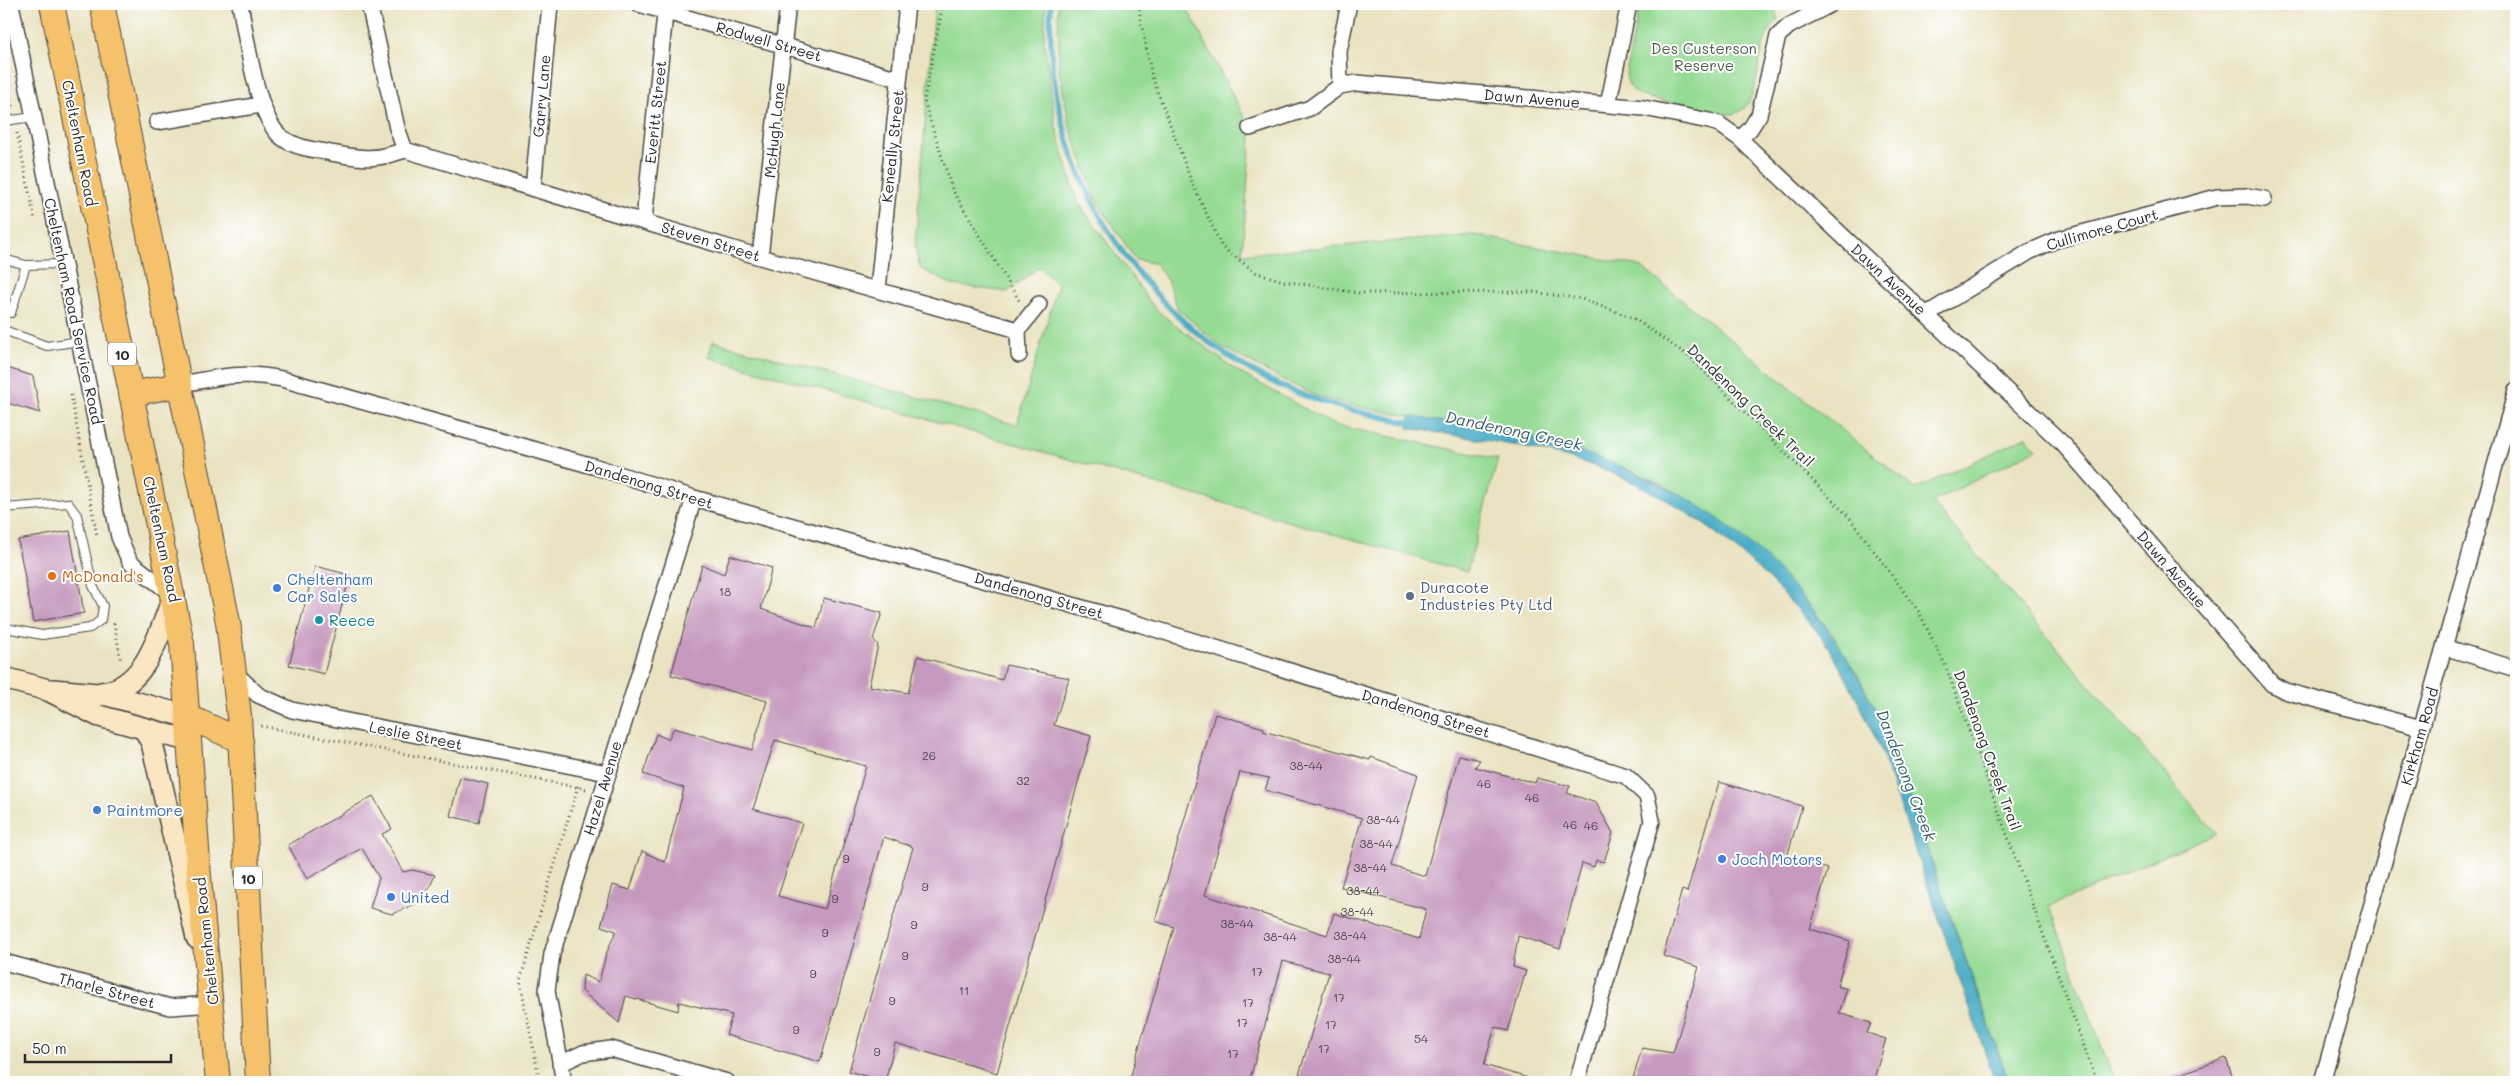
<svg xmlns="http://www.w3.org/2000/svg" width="2520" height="1086" viewBox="0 0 2520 1086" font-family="Mali,sans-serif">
<rect width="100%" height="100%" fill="#fff"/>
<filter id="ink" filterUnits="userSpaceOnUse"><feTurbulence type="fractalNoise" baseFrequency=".02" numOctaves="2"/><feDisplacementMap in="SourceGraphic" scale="10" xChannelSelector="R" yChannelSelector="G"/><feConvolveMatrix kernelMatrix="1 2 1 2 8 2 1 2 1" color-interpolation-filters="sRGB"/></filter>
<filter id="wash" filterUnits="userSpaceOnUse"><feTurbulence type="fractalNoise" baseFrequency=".0096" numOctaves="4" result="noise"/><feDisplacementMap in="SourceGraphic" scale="20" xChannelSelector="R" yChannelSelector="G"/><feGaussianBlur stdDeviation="1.12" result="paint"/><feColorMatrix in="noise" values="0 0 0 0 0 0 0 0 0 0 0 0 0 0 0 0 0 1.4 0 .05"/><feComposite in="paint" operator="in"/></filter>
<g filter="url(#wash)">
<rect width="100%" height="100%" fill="#eae3c1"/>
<path fill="#96db94" stroke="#608360" d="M 935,4 L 1046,4 L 1044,40 L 1056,127 L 1077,201 L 1156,310 L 1237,371 L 1334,425 L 1498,459 L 1467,572 L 708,357 L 713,341 L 1017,425 L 1058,285 L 1039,267 L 1007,292 L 952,285 L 920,268 L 915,246 Z
M 1058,4 L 1185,4 L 1250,128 L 1251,138 L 1242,254 L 1474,235 L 1640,266 L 1915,489 L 2026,437 L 2037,449 L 1932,502 L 2216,833 L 2049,907 L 2115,1082 L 2009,1082 L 1904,782 L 1877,712 L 1857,674 L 1833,635 L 1808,603 L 1776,569 L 1743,539 L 1698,506 L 1662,484 L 1618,465 L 1539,440 L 1365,408 L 1319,397 L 1277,377 L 1219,345 L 1178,309 L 1167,280 L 1155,263 L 1136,260 L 1096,200 L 1070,127 L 1059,69 Z
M 1640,4 L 1774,4 L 1778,20 C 1751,40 1766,110 1732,114 C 1713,116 1673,103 1653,99 C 1638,96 1627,90 1626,73 Z"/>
<path fill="#46acc5" stroke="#386c78" d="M 1410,416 C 1453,424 1498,430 1540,440 C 1581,450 1621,465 1659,484 C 1754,528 1830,617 1875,709 C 1901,761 1917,820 1936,875 C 1960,944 1984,1013 2009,1082 L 1995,1082 L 1880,748 C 1864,713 1848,679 1828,647 C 1816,628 1799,611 1784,595 C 1726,533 1654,483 1572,459 C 1519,444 1463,437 1408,428 Z"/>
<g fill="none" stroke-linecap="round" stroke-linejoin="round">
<path stroke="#46acc5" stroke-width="5.5" d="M 1051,4 C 1042,160 1130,309 1269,380 C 1315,404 1366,414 1417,424"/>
</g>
<g id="blocks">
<path fill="#c699be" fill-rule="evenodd" d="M 4,367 L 33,376 L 40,413 L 4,402 Z
M 70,531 L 84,613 L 33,622 L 18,540 Z
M 730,555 L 772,568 L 761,609 L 816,628 L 824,598 L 882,613 L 873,639 L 878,645 L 869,686 L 908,693 L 918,656 L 1002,680 L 1006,665 L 1069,678 L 1054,725 L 1091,736 L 997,1073 L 895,1043 L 885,1082 L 849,1071 L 913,847 L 884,837 L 820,1062 L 726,1035 L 732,1015 L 679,1002 L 678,1011 L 626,996 L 619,1023 L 582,991 L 583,975 L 599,982 L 606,954 L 616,931 L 601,926 L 613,885 L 630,890 L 642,851 L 665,862 L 684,788 L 643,774 L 656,734 L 668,739 L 674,728 L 752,750 L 767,701 L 671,675 L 702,565 L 724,574 ZM 775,740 L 866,766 L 825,909 L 778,896 L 802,823 L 753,809 Z
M 315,566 L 350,575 L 324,674 L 289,665 Z
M 1215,714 L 1264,728 L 1263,731 L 1370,760 L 1371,757 L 1418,774 L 1392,866 L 1425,876 L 1459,755 L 1480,760 L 1475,767 L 1535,783 L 1537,778 L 1570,786 L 1567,793 L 1596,803 L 1613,833 L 1604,862 L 1596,860 L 1594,867 L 1582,863 L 1560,949 L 1518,936 L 1513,967 L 1526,971 L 1508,1031 L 1495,1027 L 1484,1065 L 1528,1078 L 1527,1082 L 1297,1082 L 1329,973 L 1283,961 L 1249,1082 L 1129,1082 L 1174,927 L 1155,921 ZM 1240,772 L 1269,778 L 1265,790 L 1362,818 L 1341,887 L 1426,909 L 1419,939 L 1334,913 L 1327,935 L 1205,895 Z
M 460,777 L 488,784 L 479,823 L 450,816 Z
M 1719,782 L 1802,806 L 1787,857 L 1828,869 L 1810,929 L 1850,941 L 1837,986 L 1847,989 L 1839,1013 L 1871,1023 L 1867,1033 L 1886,1039 L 1873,1082 L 1632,1082 L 1642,1048 L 1673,1053 L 1699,967 L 1663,956 L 1682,890 L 1687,892 Z
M 373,796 L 392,829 L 382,834 L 403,872 L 412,870 L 435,875 L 424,900 L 392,914 L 370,908 L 379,878 L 362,848 L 307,879 L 288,845 Z
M 2226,1058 L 2234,1082 L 2164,1082 L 2163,1080 Z"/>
</g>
</g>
<g filter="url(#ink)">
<use href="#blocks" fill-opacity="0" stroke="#484742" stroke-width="1"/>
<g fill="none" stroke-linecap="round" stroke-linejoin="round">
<g stroke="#484742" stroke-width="10">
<path id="service" d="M 4,121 L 34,117
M 4,259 L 26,265
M 4,311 L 11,313 L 26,265 L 64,264
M 4,330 L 47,346 L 80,341
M 4,508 L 68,503 L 77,515 L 93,586 L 103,606 L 101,620 L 90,628 L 42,635 L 6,628"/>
</g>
<g stroke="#484742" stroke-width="18">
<path id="minor" d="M 11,4 L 119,537 L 130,562 L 173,595
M 240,4 C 246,35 257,123 284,139 C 297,148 316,150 331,153 C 364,159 373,161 405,150
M 369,4 L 397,128 L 405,150
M 639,4 L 899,79
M 1340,86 L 1339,51 L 1349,4
M 1608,105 L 1629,4
M 157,122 L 261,105
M 1250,128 L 1310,108 L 1340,86 L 1357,83 L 1644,108 L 1709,121 L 1719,124 L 1740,139 L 2064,445 L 2272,684 L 2285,691 L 2421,728
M 1740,139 L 1750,129 L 1759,115 L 1778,36 L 1789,26 L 1831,4
M 405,150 L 760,257 L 1018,330
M 533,189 L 550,4
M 644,220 L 666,4
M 760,257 L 788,4
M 878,289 L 907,4
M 1927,314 L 2029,252 L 2056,240 L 2217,197 L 2247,196 L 2264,199
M 1019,355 L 1018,330 L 1039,304
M 178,385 C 218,377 242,371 282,379 L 593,466 L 694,498 L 1139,624 L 1626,776 L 1647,796 L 1652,821 L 1577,1082
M 2444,647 L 2516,669
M 235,673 L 258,695 L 292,710 L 607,773
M 4,962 L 170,1007 L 212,1004
M 560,1064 L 583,1053 L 611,1049 L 727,1082
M 564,1082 L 547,991 L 552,954 L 694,498
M 2322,1082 L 2516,391"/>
</g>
<g stroke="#484742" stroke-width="24">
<path id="secondary" d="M 4,678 L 48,690 L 99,716 L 190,741
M 53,690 L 108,695 L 189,717
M 101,693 C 147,688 159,632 174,596
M 145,730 L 152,743 L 197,938"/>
</g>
<g stroke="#484742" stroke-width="26">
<path id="primary" d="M 52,4 L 182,644 L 200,890 L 218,1082
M 102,4 L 228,622 L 239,716 L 258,1082
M 131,394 L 178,385
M 189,717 L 241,741"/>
</g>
<path stroke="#484742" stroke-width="3" stroke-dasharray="1 4" stroke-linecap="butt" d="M 943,4 L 924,100 L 952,189 L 1020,302
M 1140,4 L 1140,16 L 1152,77 L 1193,185 L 1222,247 L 1255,272 L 1283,281 L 1359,293 L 1533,292 L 1582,299 L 1633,318 L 1690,357 L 1849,517 L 1919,612 L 1946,667 L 2097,1082
M 4,66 L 12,107
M 17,133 L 35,220
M 71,395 L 97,536
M 114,623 L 121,661
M 261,726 L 586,789
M 540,1082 L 520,981 L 578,786"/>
<use href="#service" stroke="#fff" stroke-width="8"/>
<use href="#minor" stroke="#fff" stroke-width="15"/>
<use href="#secondary" stroke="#fbe6c4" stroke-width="21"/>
<use href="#primary" stroke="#f5c16b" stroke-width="24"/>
</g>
</g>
<circle fill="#e8710a" stroke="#fff" stroke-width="2" cx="52" cy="576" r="5"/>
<g fill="#3f7fe0" stroke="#fff" stroke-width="2">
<circle cx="277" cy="588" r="5"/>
<circle cx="97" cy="810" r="5"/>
<circle cx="1722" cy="859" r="5"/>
<circle cx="391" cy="897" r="5"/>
</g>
<circle fill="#5c6f8a" stroke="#fff" stroke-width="2" cx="1410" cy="596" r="5"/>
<circle fill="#0f9aa8" stroke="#fff" stroke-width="2" cx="319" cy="620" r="5"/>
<g text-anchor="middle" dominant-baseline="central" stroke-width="4" stroke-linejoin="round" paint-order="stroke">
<g font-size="12" fill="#524650">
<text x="725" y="591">18</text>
<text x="929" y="755">26</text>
<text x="1306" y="765">38-44</text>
<text x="1023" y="780">32</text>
<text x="1484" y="783">46</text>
<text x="1532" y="797">46</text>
<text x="1383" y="819">38-44</text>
<text x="1570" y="824">46</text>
<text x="1591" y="825">46</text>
<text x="1376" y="843">38-44</text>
<text x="846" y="858">9</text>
<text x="1370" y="867">38-44</text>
<text x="925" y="886">9</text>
<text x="1363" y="890">38-44</text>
<text x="835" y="898">9</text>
<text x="1357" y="911">38-44</text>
<text x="1237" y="923">38-44</text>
<text x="914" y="924">9</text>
<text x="825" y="932">9</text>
<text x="1350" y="935">38-44</text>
<text x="1280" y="936">38-44</text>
<text x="905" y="955">9</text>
<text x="1344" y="958">38-44</text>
<text x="1257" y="971">17</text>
<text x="813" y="973">9</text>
<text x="964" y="990">11</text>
<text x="1339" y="997">17</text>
<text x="892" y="1000">9</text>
<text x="1248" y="1002">17</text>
<text x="1242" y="1022">17</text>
<text x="1331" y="1024">17</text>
<text x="796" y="1029">9</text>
<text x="1421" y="1038">54</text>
<text x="1324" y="1048">17</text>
<text x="877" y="1051">9</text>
<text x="1233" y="1053">17</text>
</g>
<g fill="#fff" stroke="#6b6b6b" stroke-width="1">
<rect x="108" y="342.5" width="28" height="23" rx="4"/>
<rect x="234" y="866.5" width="28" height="23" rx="4"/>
</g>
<g font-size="14" font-weight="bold" fill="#2b2b2b">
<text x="122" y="354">10</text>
<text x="248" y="878">10</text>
</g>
<g font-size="15" fill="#2b2b2b" stroke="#fff">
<text transform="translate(769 41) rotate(16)">Rodwell Street</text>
<text transform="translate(541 96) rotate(-85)">Garry Lane</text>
<text transform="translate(1532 98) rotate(5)">Dawn Avenue</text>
<text transform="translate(655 112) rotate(-84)">Everitt Street</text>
<text transform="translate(774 130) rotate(-84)">McHugh Lane</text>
<text transform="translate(80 143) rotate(79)">Cheltenham Road</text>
<text transform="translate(892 146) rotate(-84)">Keneally Street</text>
<text transform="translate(2102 229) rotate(-16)">Cullimore Court</text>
<text transform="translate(711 241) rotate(17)">Steven Street</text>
<text transform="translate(1889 279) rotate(43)">Dawn Avenue</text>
<text transform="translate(74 311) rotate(78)">Cheltenham Road Service Road</text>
<text transform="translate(1751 405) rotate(44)">Dandenong Creek Trail</text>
<text transform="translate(649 484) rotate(17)">Dandenong Street</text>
<text transform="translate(162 539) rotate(78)">Cheltenham Road</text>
<text transform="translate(2172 569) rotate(49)">Dawn Avenue</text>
<text transform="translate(1039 595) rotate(16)">Dandenong Street</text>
<text transform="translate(1426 713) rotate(17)">Dandenong Street</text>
<text transform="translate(416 735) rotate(11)">Leslie Street</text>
<text transform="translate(2419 736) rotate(-74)">Kirkham Road</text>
<text transform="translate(1988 750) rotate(70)">Dandenong Creek Trail</text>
<text transform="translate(602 788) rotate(-73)">Hazel Avenue</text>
<text transform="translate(206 941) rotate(-96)">Cheltenham Road</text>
<text transform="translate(107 990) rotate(15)">Tharle Street</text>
</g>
<g font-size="15" fill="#4b604a" stroke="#fff">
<text x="1704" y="48">Des Custerson<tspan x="1704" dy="17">Reserve</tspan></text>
</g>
<g font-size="15" fill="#c56008" stroke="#fff" text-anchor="start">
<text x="62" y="576">McDonald's</text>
</g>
<g font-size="15" fill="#366cbe" stroke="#fff" text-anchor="start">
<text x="287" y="579">Cheltenham<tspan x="287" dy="17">Car Sales</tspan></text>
<text x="107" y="810">Paintmore</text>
<text x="1732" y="859">Joch Motors</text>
<text x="401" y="897">United</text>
</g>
<g font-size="15" fill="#4e5e75" stroke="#fff" text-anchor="start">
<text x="1420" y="587">Duracote<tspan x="1420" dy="17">Industries Pty Ltd</tspan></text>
</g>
<g font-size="15" fill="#0d838f" stroke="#fff" text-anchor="start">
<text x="329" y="620">Reece</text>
</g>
<g font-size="16" font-style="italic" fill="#365f69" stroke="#fff">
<text transform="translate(1514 430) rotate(12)">Dandenong Creek</text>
<text transform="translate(1907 775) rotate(69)">Dandenong Creek</text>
</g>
</g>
<rect width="2520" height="1086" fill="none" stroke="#fff" stroke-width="20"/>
<path d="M25 1054v8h146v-8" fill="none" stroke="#2b2b2b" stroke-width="2.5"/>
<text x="32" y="1054" font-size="15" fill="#2b2b2b" stroke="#ffffff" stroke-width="4" paint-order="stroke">50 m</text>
</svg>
